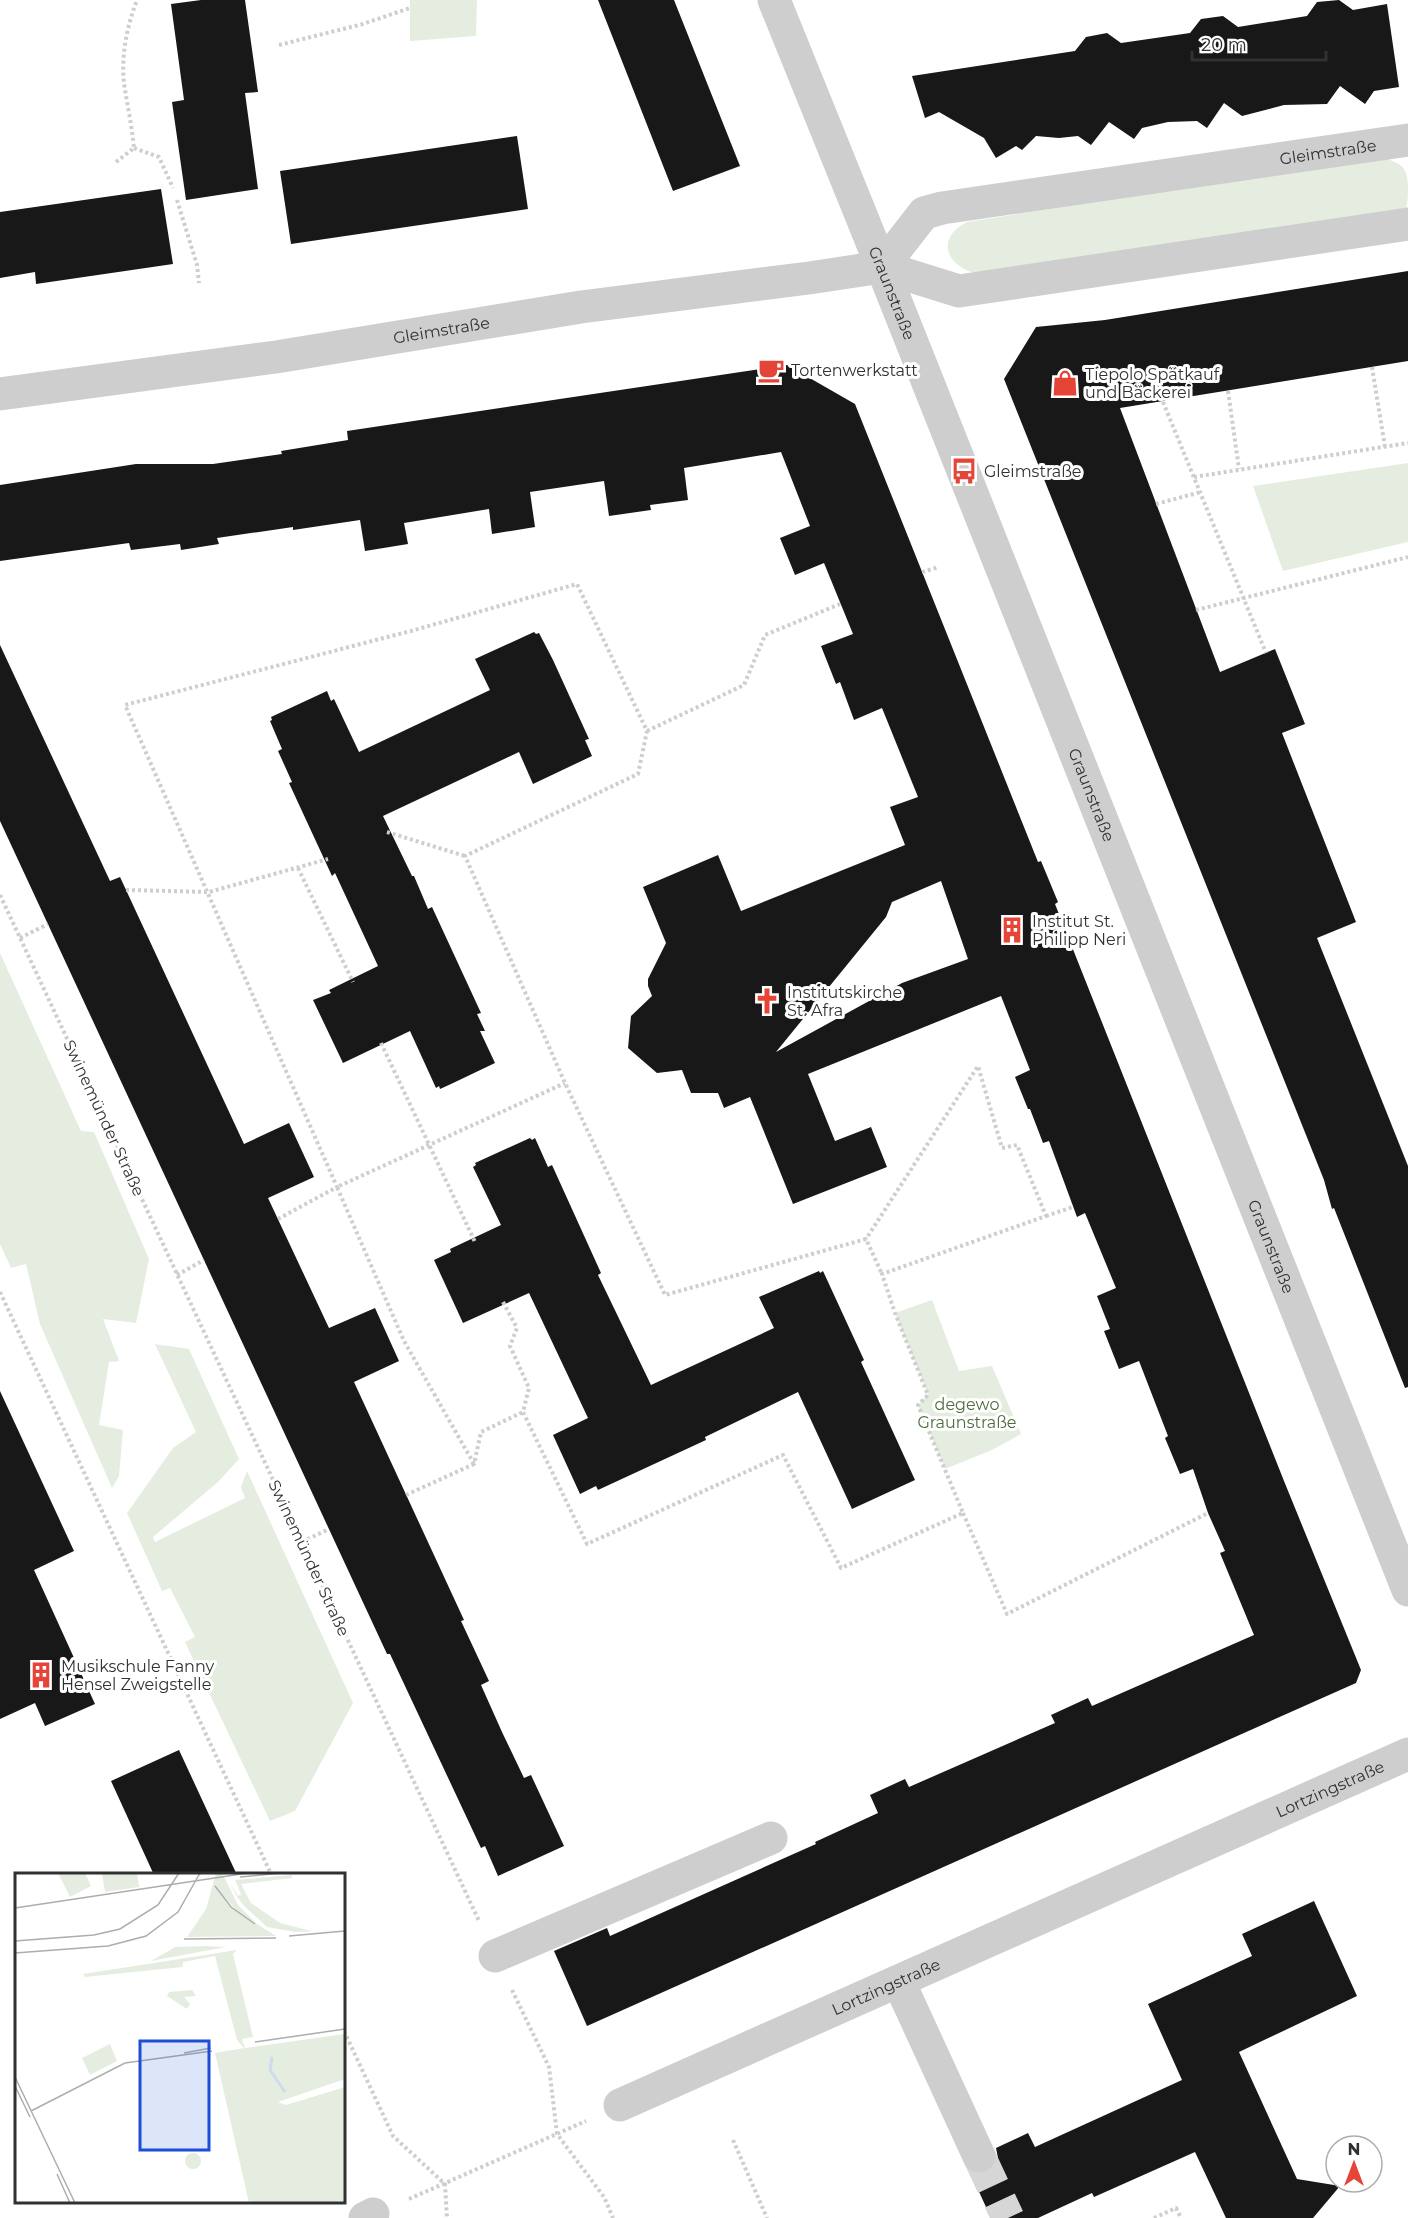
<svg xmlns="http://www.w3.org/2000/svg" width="1408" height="2218" viewBox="0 0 1408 2218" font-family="Montserrat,sans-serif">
<rect width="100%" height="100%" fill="#fff"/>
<path fill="#e5ede0" d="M 410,0 L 477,0 L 476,36 L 410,41 Z
M 1383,157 C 1402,165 1408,166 1408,188 C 1408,195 1408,201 1406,208 L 974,273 C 945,264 936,238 967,222 Z
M 1408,463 L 1408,542 L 1283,571 L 1253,486 Z
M 0,953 L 81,1131 L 94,1132 L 149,1259 L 136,1323 L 103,1319 L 119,1361 L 109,1362 L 99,1425 L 123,1430 L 119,1476 L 112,1488 L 40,1324 L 26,1264 L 11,1268 L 0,1244 Z
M 932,1300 L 959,1371 L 992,1366 L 1021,1434 L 992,1450 L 945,1469 L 918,1405 L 928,1394 L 895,1313 Z
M 155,1344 L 189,1349 L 239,1459 L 218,1482 L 153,1537 L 155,1542 L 245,1498 L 241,1487 L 247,1471 L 353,1703 L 295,1811 L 270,1821 L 185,1642 L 195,1637 L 170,1588 L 162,1591 L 127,1513 L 173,1448 L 196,1432 Z"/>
<path fill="#181818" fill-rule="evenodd" d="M 201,0 L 245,0 L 258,92 L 245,93 L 258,189 L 186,200 L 172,102 L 184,100 L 171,4 Z
M 598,0 L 674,0 L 740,166 L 673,191 Z
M 1339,0 L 1353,10 L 1387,4 L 1399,87 L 1374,91 L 1365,104 L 1340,86 L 1327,104 L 1284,105 L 1242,116 L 1224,103 L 1207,128 L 1197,121 L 1168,122 L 1142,128 L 1134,139 L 1109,122 L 1091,145 L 1078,136 L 1059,138 L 1036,136 L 1022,150 L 1016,146 L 996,158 L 984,138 L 939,112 L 925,118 L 912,76 L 1075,51 L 1086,37 L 1107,33 L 1121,43 L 1190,33 L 1201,19 L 1223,16 L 1238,27 L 1307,16 L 1317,2 Z
M 517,136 L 528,209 L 291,244 L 280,171 Z
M 161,189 L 173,264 L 36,284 L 35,272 L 0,278 L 0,212 Z
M 1408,271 L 1408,361 L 1120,408 L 1220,672 L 1275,649 L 1305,724 L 1282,733 L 1356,922 L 1317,938 L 1408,1166 L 1408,1387 L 1405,1388 L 1334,1208 L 1332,1209 L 1324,1180 L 1004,379 L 1036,327 L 1105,320 Z
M 787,365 L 855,404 L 1038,862 L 1041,861 L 1058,902 L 1055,904 L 1284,1481 L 1361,1670 L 1356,1683 L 587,2026 L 554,1951 L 607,1928 L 610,1936 L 816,1844 L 815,1842 L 878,1813 L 870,1795 L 905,1779 L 909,1787 L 1055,1723 L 1051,1715 L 1088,1698 L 1092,1706 L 1254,1635 L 1220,1553 L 1225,1551 L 1208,1513 L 1193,1469 L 1180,1474 L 1165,1438 L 1168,1436 L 1139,1361 L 1119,1369 L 1104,1331 L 1110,1329 L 1097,1296 L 1116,1288 L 1085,1213 L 1077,1217 L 1049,1141 L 1043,1143 L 1030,1109 L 1028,1109 L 1015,1077 L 1030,1070 L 1001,996 L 808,1074 L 835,1141 L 871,1127 L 887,1167 L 793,1204 L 750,1097 L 724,1108 L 718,1093 L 691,1093 L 682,1070 L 657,1073 L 628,1048 L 631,1016 L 652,996 L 648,986 L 648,979 L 666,943 L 643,887 L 718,855 L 741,911 L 905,845 L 890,807 L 918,797 L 882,708 L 854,720 L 840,682 L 836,684 L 821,646 L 853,634 L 824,563 L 795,575 L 780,538 L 810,526 L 781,452 L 684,468 L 688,500 L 650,505 L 651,510 L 609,516 L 604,481 L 530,492 L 535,527 L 492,534 L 489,509 L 404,523 L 408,544 L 365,551 L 360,520 L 293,530 L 293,527 L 217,538 L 219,544 L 181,550 L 180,544 L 131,550 L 129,543 L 0,561 L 0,485 L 136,464 L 213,464 L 282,454 L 281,451 L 348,440 L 347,431 ZM 941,881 L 968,959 L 902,983 L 776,1052 L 886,917 L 892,902 Z
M 534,632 L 536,634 L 539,633 L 553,660 L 589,739 L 585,740 L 592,756 L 533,784 L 519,752 L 383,816 L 412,876 L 414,876 L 428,909 L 432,907 L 481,1013 L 477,1014 L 485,1031 L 480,1031 L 495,1063 L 451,1084 L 440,1089 L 439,1086 L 436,1088 L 410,1031 L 343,1063 L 313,1000 L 331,993 L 329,990 L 378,966 L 335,873 L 332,876 L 289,783 L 292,782 L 278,751 L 282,749 L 270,721 L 272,720 L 271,717 L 327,691 L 331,701 L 334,699 L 359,752 L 490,690 L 475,659 Z
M 0,645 L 110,881 L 120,877 L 244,1144 L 289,1123 L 314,1177 L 268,1198 L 329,1328 L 375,1308 L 399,1361 L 354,1382 L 464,1620 L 461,1621 L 489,1681 L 481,1685 L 502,1732 L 524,1778 L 531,1775 L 564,1846 L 498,1876 L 485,1846 L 481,1848 L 390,1654 L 387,1654 L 0,821 Z
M 530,1138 L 532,1140 L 535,1138 L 548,1167 L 552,1165 L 601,1273 L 598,1275 L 651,1385 L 774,1328 L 759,1297 L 819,1271 L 820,1273 L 823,1271 L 864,1360 L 861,1362 L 915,1480 L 852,1509 L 798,1392 L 705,1437 L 706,1440 L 598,1490 L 596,1486 L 580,1494 L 553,1435 L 588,1418 L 529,1293 L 463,1323 L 434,1260 L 451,1252 L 450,1249 L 501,1225 L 473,1167 L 476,1165 L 475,1163 Z
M 0,1391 L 74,1551 L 34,1570 L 95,1704 L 45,1726 L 35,1703 L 0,1719 Z
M 179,1750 L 237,1875 L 154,1875 L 111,1781 Z
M 1314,1901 L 1357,1996 L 1239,2052 L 1297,2179 L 1340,2186 L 1313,2218 L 1226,2218 L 1195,2152 L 1094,2197 L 1092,2193 L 1038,2218 L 991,2218 L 970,2172 L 978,2175 L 987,2173 L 994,2167 L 998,2158 L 996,2148 L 1028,2133 L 1035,2147 L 1182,2080 L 1148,2004 L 1252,1956 L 1242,1934 Z"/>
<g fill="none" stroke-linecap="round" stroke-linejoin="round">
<path stroke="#d6d6d6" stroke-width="33" stroke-dasharray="33 16" stroke-linecap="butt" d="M 979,2156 L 1008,2218"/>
<path stroke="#cecece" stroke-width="4" stroke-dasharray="3 3" stroke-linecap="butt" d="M 279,45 L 363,24 L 410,8
M 134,148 L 159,157 L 173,188
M 116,162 L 134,148 C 132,126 127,104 124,83 C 121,55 127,26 137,0
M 177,200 L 197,265 L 199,283
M 1372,367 L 1385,447
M 1228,391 L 1239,469
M 1163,402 L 1266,653
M 1194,477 L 1408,443
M 1156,504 L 1201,492
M 922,572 L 939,567
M 1196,610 L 1408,557
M 647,731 L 744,685 L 765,635 L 840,604
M 387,832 L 465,856
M 298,868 L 353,982
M 126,890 L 209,892 L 328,859
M 0,895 L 479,1921
M 20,938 L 48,924
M 381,1043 L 475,1242
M 1046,1216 L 1073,1207
M 278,1219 L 337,1187 L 125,705 L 411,631 L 577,584 L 647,731 L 638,774 L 465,856 L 565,1083 L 665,1295 L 866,1239 L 882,1274
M 177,1275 L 204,1260
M 0,1292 L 271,1874
M 503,1302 L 517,1328 L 510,1346 L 529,1388 L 523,1412 L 587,1544 L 783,1455 L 841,1568 L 963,1513 L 918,1405 L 928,1395 L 895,1313 L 882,1274 L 1046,1216 L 1017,1145 L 1002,1148 L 978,1066 L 866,1239
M 474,1464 L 404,1341 L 337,1187 L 565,1083
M 406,1495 L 474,1464 L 481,1432 L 523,1412
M 963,1513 L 1007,1614 L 1208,1513
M 302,1542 L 329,1529
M 512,1990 L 549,2067 L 557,2134 L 604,2197 L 613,2218
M 344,2031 L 393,2136 L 445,2184 L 447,2218
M 733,2140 L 767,2218
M 409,2199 L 586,2121
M 1154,2218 L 1176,2208 L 1181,2218"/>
<g stroke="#cecece" stroke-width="33">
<path id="s1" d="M 774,0 L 882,267 L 1408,1590"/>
<path id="s2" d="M 882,267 L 924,213 L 942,208 L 1408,140"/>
<path id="s3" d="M 0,394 L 276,357 L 581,307 L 809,278 L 882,267 L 959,291 L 1408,224"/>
<path d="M 495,1956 L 771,1838"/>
<path d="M 899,1982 L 979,2156"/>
<path id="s4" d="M 620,2105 L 1408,1754"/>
<path d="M 365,2218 L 373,2214"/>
</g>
</g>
<defs>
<g id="cafe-bare" transform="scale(2.07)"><path d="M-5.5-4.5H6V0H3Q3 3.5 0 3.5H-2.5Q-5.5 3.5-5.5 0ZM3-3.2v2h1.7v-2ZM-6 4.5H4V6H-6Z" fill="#e44537" stroke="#fff" stroke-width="2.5" paint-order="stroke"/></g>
<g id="shop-bare" transform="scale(2.07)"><path d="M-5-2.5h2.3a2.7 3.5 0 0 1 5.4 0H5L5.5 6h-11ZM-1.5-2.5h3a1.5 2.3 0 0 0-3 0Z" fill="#e44537" stroke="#fff" stroke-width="2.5" paint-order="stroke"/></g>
<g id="bus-bare" transform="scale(2.07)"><path d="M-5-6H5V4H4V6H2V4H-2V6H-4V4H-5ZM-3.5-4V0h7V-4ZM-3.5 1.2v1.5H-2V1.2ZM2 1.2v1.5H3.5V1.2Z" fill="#e44537" stroke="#fff" stroke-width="2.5" paint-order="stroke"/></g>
<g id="building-bare" transform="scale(2.07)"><path d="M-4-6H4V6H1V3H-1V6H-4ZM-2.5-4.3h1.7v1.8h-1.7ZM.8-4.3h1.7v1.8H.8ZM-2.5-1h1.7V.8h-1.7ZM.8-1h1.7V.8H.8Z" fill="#e44537" stroke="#fff" stroke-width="2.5" paint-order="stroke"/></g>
<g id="church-bare" transform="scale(2.07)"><path d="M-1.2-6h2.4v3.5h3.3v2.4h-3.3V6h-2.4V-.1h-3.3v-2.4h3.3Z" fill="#e44537" stroke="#fff" stroke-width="2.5" paint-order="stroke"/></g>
</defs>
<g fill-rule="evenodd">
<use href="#cafe-bare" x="771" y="370"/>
<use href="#shop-bare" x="1065" y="383"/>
<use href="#bus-bare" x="964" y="471"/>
<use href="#building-bare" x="1012" y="930"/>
<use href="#church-bare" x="767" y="1001"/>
<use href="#building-bare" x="41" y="1675"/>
</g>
<g text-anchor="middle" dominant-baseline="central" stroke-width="6" stroke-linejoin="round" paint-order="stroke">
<g font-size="16" fill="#313131" stroke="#fff">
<text stroke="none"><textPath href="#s2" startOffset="477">Gleimstraße</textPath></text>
<text stroke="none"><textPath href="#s1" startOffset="316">Graunstraße</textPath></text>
<text stroke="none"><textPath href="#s3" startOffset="446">Gleimstraße</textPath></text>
<text stroke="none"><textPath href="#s1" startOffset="856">Graunstraße</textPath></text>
<text transform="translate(104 1118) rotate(65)">Swinemünder Straße</text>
<text stroke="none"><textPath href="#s1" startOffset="1342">Graunstraße</textPath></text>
<text transform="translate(309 1558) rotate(65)">Swinemünder Straße</text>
<text stroke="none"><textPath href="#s4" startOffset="777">Lortzingstraße</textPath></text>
<text stroke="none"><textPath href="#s4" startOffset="291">Lortzingstraße</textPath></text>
</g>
<g font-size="16" fill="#313131" stroke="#fff" text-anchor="start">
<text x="791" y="370">Tortenwerkstatt</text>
<text x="1085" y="374">Tiepolo Spätkauf<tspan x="1085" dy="18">und Bäckerei</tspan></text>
<text x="984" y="471">Gleimstraße</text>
<text x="1032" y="921">Institut St.<tspan x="1032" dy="18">Philipp Neri</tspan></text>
<text x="787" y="992">Institutskirche<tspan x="787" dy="18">St. Afra</tspan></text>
<text x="61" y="1666">Musikschule Fanny<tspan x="61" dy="18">Hensel Zweigstelle</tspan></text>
</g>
<g font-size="16" fill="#4d6d3e" stroke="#fff">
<text x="967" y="1404">degewo<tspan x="967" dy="18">Graunstraße</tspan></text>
</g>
</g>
<g transform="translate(15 1873)">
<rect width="330" height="330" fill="#fff"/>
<path d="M 43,0 L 70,0 L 76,13 L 55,24 ZM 87,0 L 122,0 L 124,14 L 90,19 ZM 201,0 L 207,0 L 223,32 L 241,50 L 222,38 L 199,13 L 214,33 L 261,63 L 172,64 L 191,36 ZM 277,2 L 277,5 L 226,11 L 236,30 L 265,50 L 296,58 L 330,57 L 281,59 L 252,54 L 228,32 L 221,22 L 214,9 L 223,23 L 226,21 L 220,7 ZM 160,74 L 190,73 L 211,74 L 136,88 ZM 222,77 L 218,81 L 238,164 L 227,166 L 230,175 L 330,161 L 330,206 L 263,229 L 271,232 L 330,214 L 330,330 L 234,330 L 200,180 L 229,175 L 222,167 L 200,83 L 168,89 L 168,94 L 158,95 L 70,104 L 68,101 ZM 177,117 L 181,123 L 169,124 L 175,131 L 172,136 L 152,123 L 154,119 ZM 95,171 L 102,188 L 75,202 L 67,185 ZM170 288a8 8 0 1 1 16 0a8 8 0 1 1-16 0Z" fill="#e5ede0"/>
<path fill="none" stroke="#ccdbed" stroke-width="3" d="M 257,184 L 255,197 L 270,219"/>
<path fill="none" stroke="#adadad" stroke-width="1.5" d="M 225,4 L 266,0M 200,13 L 216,34 L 240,51M 0,35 L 233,0M 274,63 L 330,58M 169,66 L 261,65M 0,68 L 79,62 L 105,56 L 143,32 L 164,0M 0,80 L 93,73 L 131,63 L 163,39 L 185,0M 240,169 L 330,156M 169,180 L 196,175M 0,204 L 60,330M 0,213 L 15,244M 16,238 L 110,190 L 197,178M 42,301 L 55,330"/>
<path fill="#1d4ed8" fill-opacity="0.15" stroke="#1d4ed8" stroke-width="3" d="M 125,168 L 194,168 L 194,277 L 125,277 Z"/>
<rect width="330" height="330" fill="none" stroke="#313131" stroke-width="3"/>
</g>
<g transform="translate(1354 2164)"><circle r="28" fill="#ffffff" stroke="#adadad" stroke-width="1.5"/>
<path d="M0-4.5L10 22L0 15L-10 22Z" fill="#e44537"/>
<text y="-9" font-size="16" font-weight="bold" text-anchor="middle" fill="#313131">N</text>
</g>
<path d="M1192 51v9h134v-9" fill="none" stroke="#313131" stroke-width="3"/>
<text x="1201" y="51" font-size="18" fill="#313131" stroke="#ffffff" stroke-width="4.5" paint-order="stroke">20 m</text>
</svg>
